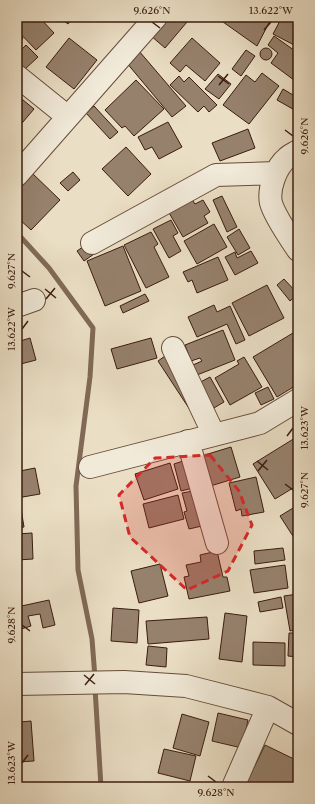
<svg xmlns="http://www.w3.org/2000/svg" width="315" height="804" viewBox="0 0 315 804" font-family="'Libre Caslon Text',serif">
<rect width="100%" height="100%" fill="#eadec4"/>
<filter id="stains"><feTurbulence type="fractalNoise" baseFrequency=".005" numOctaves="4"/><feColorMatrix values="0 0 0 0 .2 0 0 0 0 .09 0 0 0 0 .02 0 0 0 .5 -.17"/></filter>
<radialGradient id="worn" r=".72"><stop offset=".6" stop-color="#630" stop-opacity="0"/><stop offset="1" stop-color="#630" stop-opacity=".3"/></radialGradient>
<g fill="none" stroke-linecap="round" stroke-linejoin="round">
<path stroke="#806956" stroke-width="5" d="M 17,233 L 49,268 L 93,328 L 90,377 L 76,486 L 78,570 L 92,639 L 95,678
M 95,688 L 101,787"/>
</g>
<path fill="#96816d" stroke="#3b1c0f" d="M 23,17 L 39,17 L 54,33 L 36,50 L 17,30 L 17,22 Z
M 59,17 L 73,17 L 68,24 Z
M 162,17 L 180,17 L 187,22 L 165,48 L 150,35 Z
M 216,17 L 272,17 L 257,46 Z
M 282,17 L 298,17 L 298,47 L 273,34 Z
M 17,33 L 23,38 L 17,46 Z
M 274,36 L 298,53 L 298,83 L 271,63 L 278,53 L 268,45 Z
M 69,38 L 97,60 L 74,89 L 46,67 Z
M 192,38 L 220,63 L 205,81 L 186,65 L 180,72 L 170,63 Z
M 26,45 L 38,57 L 25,69 L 17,61 L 17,54 Z
M260 54a6 6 0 1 1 12 0a6 6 0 1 1-12 0Z
M 246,50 L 255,56 L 241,76 L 232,69 Z
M 139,51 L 186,106 L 172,117 L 126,62 Z
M 262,73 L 279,86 L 249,124 L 223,105 L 246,75 L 255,82 Z
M 218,74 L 231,84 L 219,99 L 205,89 Z
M 179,76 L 184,82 L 189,77 L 217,105 L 209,112 L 204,106 L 198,112 L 170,85 Z
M 136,80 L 164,109 L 134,136 L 125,126 L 122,128 L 105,110 Z
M 283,89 L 298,98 L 298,112 L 277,100 Z
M 17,95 L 34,109 L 17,129 Z
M 94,106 L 118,132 L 110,139 L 86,113 Z
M 168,122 L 182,147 L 159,159 L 152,147 L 145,150 L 138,137 Z
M 248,129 L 255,148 L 220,161 L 212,143 Z
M 126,147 L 151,174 L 128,196 L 102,169 Z
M 73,172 L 80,180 L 68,191 L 60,183 Z
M 32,173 L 60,200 L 31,230 L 17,217 L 17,189 Z
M 222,196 L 237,227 L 227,232 L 213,200 Z
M 191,198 L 195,204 L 203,200 L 210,212 L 204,216 L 208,223 L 183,237 L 168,211 Z
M 171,220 L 178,233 L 173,236 L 181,251 L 169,258 L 153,229 Z
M 214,224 L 227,247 L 197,264 L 184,241 Z
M 239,229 L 250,248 L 238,255 L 227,237 Z
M 151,232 L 158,244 L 154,247 L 169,277 L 146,288 L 124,245 Z
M 90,242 L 97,252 L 84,261 L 77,251 Z
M 123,246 L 141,291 L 105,306 L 87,261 Z
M 251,251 L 258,263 L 235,275 L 225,257 L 235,252 L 237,258 Z
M 218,257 L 228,280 L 197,293 L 192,280 L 188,282 L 183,272 Z
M 284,279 L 298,294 L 290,301 L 277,285 Z
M 267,285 L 284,318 L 249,336 L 232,303 Z
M 145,294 L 149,301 L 123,313 L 120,306 Z
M 214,305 L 217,312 L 230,306 L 245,340 L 236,344 L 227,324 L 197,337 L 188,317 Z
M 223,330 L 235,360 L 197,375 L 193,365 L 202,361 L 200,358 L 191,361 L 185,345 Z
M 298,330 L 298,390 L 295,386 L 277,397 L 253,357 Z
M 30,338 L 36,360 L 17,365 L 17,342 Z
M 151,338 L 157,358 L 117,369 L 111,349 Z
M 165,356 L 194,416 L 158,361 Z
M 244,357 L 262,387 L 230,405 L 215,378 L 239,364 L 237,361 Z
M 210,377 L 224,402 L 207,412 L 193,386 Z
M 268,387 L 274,399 L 261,405 L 255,393 Z
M 295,438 L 298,442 L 298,485 L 275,499 L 253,464 Z
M 231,447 L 240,477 L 207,487 L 198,457 Z
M 186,460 L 193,488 L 181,491 L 174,464 Z
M 170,463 L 178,489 L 144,500 L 135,474 Z
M 35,468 L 40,494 L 17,498 L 17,476 L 21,475 L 20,471 Z
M 256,477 L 264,512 L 242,516 L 241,509 L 236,511 L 229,483 Z
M 193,491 L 202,526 L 189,529 L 184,512 L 187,511 L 182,493 Z
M 178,495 L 184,519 L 149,528 L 143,504 Z
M 298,505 L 298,544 L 280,516 Z
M 21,509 L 24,527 L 17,528 L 17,510 Z
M 32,533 L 33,559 L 17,560 L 17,534 Z
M 283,548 L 285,560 L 255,564 L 254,551 Z
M 217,551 L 223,577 L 227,577 L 230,591 L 189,599 L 184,577 L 189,576 L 186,565 L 201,562 L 200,555 Z
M 160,564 L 168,596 L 139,603 L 131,571 Z
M 285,565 L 288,588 L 254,593 L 250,570 Z
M 298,594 L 298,629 L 290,631 L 284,596 Z
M 281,597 L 283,608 L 260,612 L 258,602 Z
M 49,600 L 55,625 L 43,628 L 40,614 L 28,616 L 31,626 L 21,629 L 17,607 Z
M 113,608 L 139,610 L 137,643 L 111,641 Z
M 225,613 L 247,616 L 242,662 L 219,659 Z
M 207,617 L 209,639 L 148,644 L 146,621 Z
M 289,633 L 298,633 L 298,657 L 288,656 Z
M 253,642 L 285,643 L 285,666 L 253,665 Z
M 148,646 L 167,648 L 166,667 L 146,665 Z
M 218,713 L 248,720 L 242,748 L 212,741 Z
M 17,714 L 19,714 L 20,722 L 31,721 L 34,761 L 17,762 Z
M 182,714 L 209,722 L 200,756 L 173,748 Z
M 265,745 L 298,761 L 298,787 L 253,787 L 246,784 Z
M 164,749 L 196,756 L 190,781 L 158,773 Z"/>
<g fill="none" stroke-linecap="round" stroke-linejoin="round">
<g stroke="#674c3c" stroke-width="24">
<path id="minor" d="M 17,76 L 68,117
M 298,151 C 295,153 290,155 287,158 C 276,167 268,189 271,203 C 275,217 290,238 298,250
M 17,175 L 156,17
M 92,243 L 216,175 L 276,173
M 17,306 L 34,300
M 173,348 L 214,435
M 188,441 L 217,543
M 90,467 L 260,423 L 298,400
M 17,684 L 124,682 L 186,686 L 268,707 L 298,724
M 233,787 L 268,707"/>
</g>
<use href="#minor" stroke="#f1ead9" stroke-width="22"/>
</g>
<path fill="#d62828" fill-opacity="0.2" stroke="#d62828" stroke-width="3" stroke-dasharray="8 5" stroke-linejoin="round" d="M 210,455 L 239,491 L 252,525 L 228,571 L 187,590 L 130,537 L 119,495 L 155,458 Z"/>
<path fill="none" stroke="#3b1c0f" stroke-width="1.5" d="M 152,22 L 160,28M 264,30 L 271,22M 218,76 L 229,84M 219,85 L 228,74M 285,130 L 293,136M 22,271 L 30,277M 45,289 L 56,298M 46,299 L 55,288M 22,329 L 28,321M 287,436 L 293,428M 257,461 L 268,470M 258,471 L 267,460M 285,484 L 293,490M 22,625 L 30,631M 84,675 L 95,684M 85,685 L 94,674M 22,763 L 28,755M 208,776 L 216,782"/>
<rect width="315" height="804" fill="none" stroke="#eadec4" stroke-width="44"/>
<rect x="22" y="22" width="271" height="760" fill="none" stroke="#3b1c0f" stroke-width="1.5"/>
<g font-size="10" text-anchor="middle" fill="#3b1c0f">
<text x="152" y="14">9.626°N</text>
<text x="271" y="14">13.622°W</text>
<text transform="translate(304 136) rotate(-90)" y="4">9.626°N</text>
<text transform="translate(11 271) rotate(-90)" y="4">9.627°N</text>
<text transform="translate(11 329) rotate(-90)" y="4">13.622°W</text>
<text transform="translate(304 428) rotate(-90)" y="4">13.623°W</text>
<text transform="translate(304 490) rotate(-90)" y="4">9.627°N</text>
<text transform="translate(11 625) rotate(-90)" y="4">9.628°N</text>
<text transform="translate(11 763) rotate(-90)" y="4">13.623°W</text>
<text x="216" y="796">9.628°N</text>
</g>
<rect width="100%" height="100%" filter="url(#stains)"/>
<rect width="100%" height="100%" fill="url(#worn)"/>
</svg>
